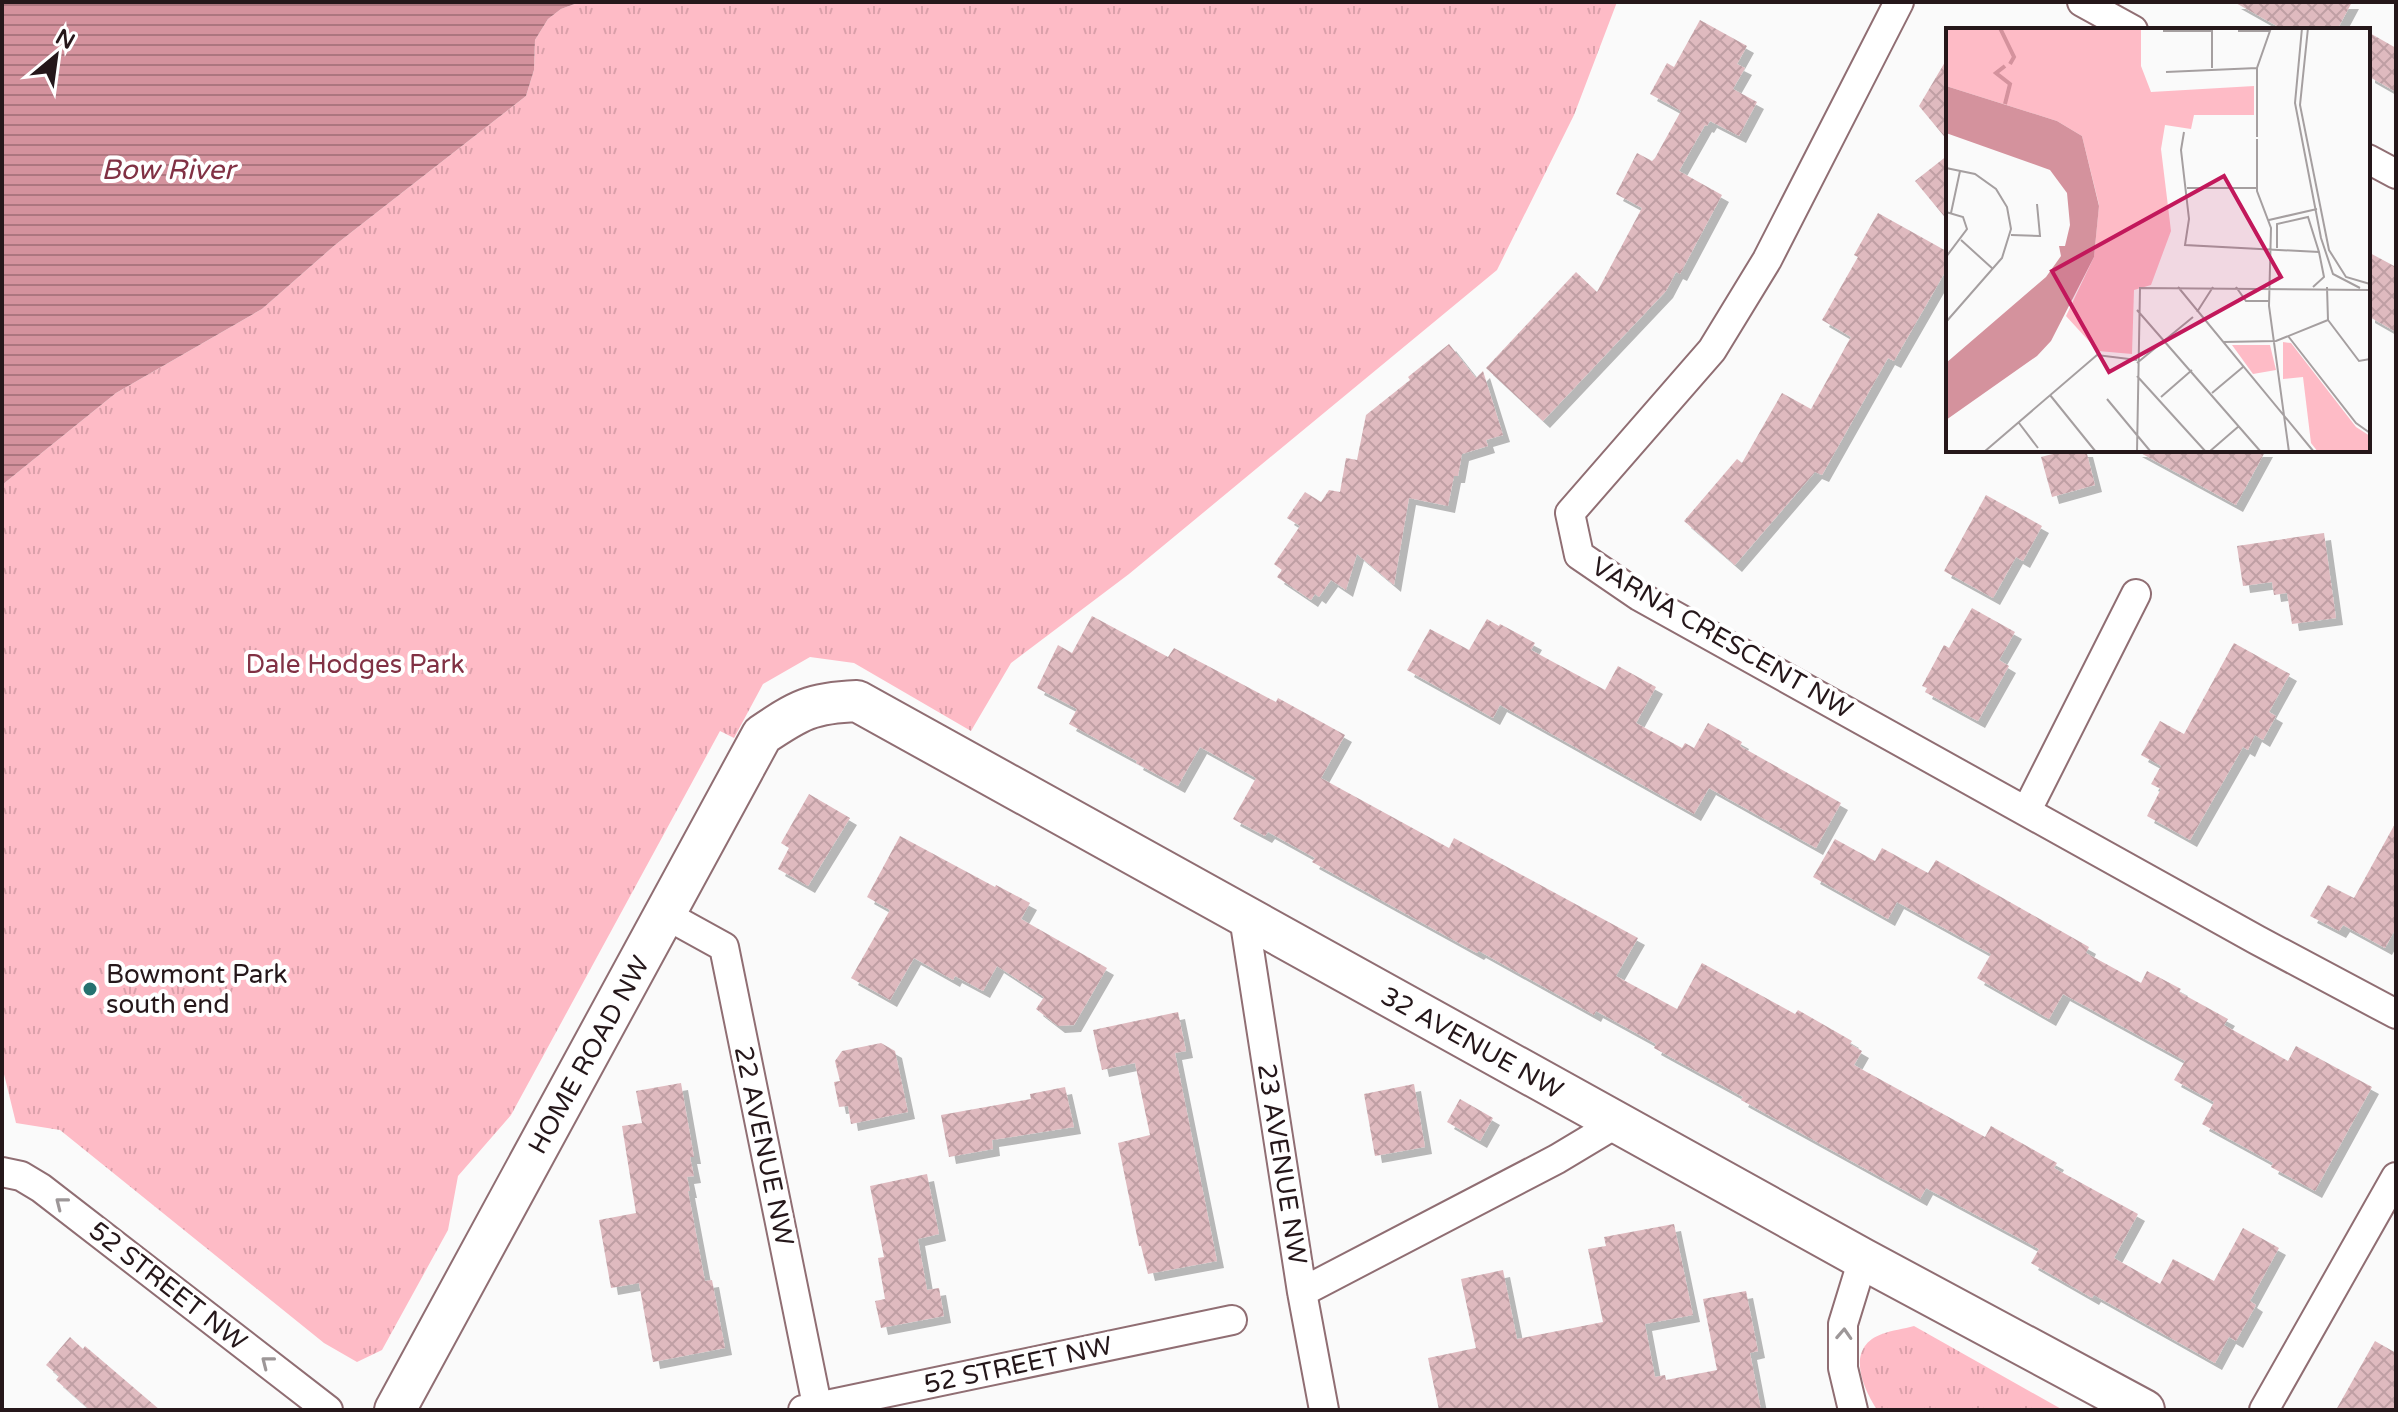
<svg xmlns="http://www.w3.org/2000/svg" width="2398" height="1412" viewBox="0 0 2398 1412" font-family="'Varela Round',sans-serif">
<defs>
<pattern id="park-tufts" width="24" height="20" patternUnits="userSpaceOnUse" patternTransform="scale(2)"><rect width="24" height="20" fill="#febbc6"/><path d="M3 7l-1-3M5 7V3M7 7l1-3M15 17l-1-3M17 17v-4M19 17l1-3" fill="none" stroke="#daa0aa"/></pattern>
<pattern id="water-rules" width="6" height="5" patternUnits="userSpaceOnUse" patternTransform="scale(2)"><rect width="6" height="5" fill="#d4929d"/><path d="M0 2.5h6" fill="none" stroke="#ac767f"/></pattern>
<pattern id="building-cross-hatch" width="8" height="8" patternUnits="userSpaceOnUse" patternTransform="scale(2)"><rect width="8" height="8" fill="#dfbabf"/><path d="M0 0l8 8M0 8l8-8" fill="none" stroke="#bf9fa4"/></pattern>
<filter id="shadow"><feDropShadow dx="7" dy="7" stdDeviation="0" flood-color="#0004"/></filter>
</defs>
<rect width="100%" height="100%" fill="#fafafa"/>
<path fill="url(#park-tufts)" d="M 580,2 L 1617,2 L 1574,115 L 1497,270 L 1129,574 L 1011,663 L 971,731 L 854,663 L 810,657 L 763,684 L 734,738 L 720,731 L 511,1115 L 458,1176 L 448,1230 L 382,1350 L 357,1362 L 324,1343 L 60,1130 L 16,1123 L 2,1066 L 2,485 L 116,393 L 262,309 L 335,245 L 526,96 L 534,70 L 535,40 L 548,19 L 561,9 Z
M 1914,1326 L 2063,1410 L 1877,1410 C 1861,1385 1846,1347 1882,1334 C 1892,1330 1904,1329 1914,1326 Z"/>
<path fill="url(#water-rules)" d="M 2,2 L 580,2 L 561,9 L 548,19 L 535,40 L 534,70 L 526,96 L 335,245 L 262,309 L 116,393 L 2,485 Z"/>
<path fill="url(#building-cross-hatch)" filter="url(#shadow)" d="M 2234,2 L 2352,2 L 2337,30 L 2284,30 Z
M 1700,20 L 1747,46 L 1737,64 L 1745,68 L 1733,89 L 1757,102 L 1739,136 L 1710,121 L 1707,126 L 1705,125 L 1679,171 L 1722,195 L 1680,274 L 1676,272 L 1666,291 L 1543,421 L 1486,368 L 1576,272 L 1597,292 L 1642,208 L 1616,194 L 1637,153 L 1652,161 L 1655,158 L 1681,111 L 1650,94 L 1667,63 L 1674,67 Z
M 2368,32 L 2396,48 L 2396,92 L 2368,76 Z
M 1948,57 L 1948,141 L 1919,106 Z
M 1948,155 L 1948,221 L 1915,181 Z
M 1878,213 L 1948,252 L 1948,267 L 1894,361 L 1888,358 L 1822,475 L 1815,472 L 1735,565 L 1684,521 L 1737,459 L 1742,463 L 1782,393 L 1811,409 L 1851,337 L 1822,320 L 1858,257 L 1854,255 Z
M 2368,252 L 2396,267 L 2396,332 L 2368,316 Z
M 1449,344 L 1476,378 L 1483,371 L 1503,435 L 1486,440 L 1488,446 L 1462,454 L 1458,476 L 1454,476 L 1448,506 L 1409,498 L 1394,585 L 1357,554 L 1346,590 L 1331,580 L 1319,597 L 1315,594 L 1311,600 L 1277,577 L 1282,570 L 1274,564 L 1300,526 L 1287,518 L 1305,492 L 1321,502 L 1329,490 L 1340,492 L 1346,458 L 1357,460 L 1366,415 L 1410,380 L 1408,377 Z
M 2068,450 L 2086,450 L 2095,485 L 2052,497 L 2041,457 Z
M 2135,450 L 2266,450 L 2236,505 Z
M 1986,495 L 2042,526 L 2023,561 L 2016,557 L 1993,598 L 1944,571 Z
M 2324,533 L 2336,618 L 2292,624 L 2287,593 L 2274,595 L 2272,582 L 2243,586 L 2237,546 Z
M 1972,608 L 2015,632 L 1999,660 L 2009,666 L 1978,721 L 1925,692 L 1927,688 L 1922,686 L 1944,645 L 1949,648 Z
M 1092,616 L 1168,657 L 1174,648 L 1276,702 L 1278,698 L 1345,735 L 1321,778 L 1449,848 L 1454,838 L 1638,938 L 1616,976 L 1677,1009 L 1702,963 L 1795,1014 L 1798,1010 L 1852,1041 L 1850,1044 L 1862,1051 L 1854,1065 L 1985,1137 L 1991,1126 L 2057,1163 L 2054,1168 L 2138,1214 L 2114,1258 L 2160,1284 L 2173,1259 L 2214,1281 L 2243,1228 L 2279,1248 L 2250,1301 L 2256,1305 L 2236,1341 L 2229,1337 L 2215,1363 L 2094,1295 L 2092,1298 L 2031,1263 L 2039,1249 L 1926,1188 L 1920,1199 L 1741,1100 L 1743,1097 L 1654,1048 L 1656,1044 L 1596,1011 L 1594,1015 L 1479,951 L 1477,953 L 1312,862 L 1315,858 L 1268,832 L 1265,836 L 1233,819 L 1256,778 L 1200,747 L 1178,786 L 1136,763 L 1137,761 L 1069,724 L 1077,709 L 1037,688 L 1058,645 L 1072,653 Z
M 1487,619 L 1499,626 L 1500,624 L 1535,643 L 1531,650 L 1605,690 L 1618,666 L 1656,687 L 1636,723 L 1682,748 L 1685,743 L 1694,748 L 1708,723 L 1742,742 L 1740,746 L 1841,803 L 1816,848 L 1709,788 L 1694,814 L 1500,705 L 1493,718 L 1407,670 L 1430,629 L 1469,650 Z
M 2234,643 L 2290,674 L 2269,712 L 2276,716 L 2263,740 L 2255,735 L 2248,750 L 2243,747 L 2190,840 L 2147,816 L 2161,789 L 2151,784 L 2161,766 L 2141,755 L 2160,721 L 2184,734 Z
M 809,794 L 850,818 L 808,886 L 778,869 L 789,848 L 781,843 Z
M 2396,822 L 2396,928 L 2385,948 L 2343,925 L 2339,931 L 2310,916 L 2328,885 L 2354,898 Z
M 900,836 L 995,887 L 996,885 L 1030,903 L 1021,919 L 1107,968 L 1074,1025 L 1058,1026 L 1036,1009 L 1044,997 L 997,966 L 983,991 L 955,976 L 953,980 L 914,958 L 890,1000 L 851,978 L 890,910 L 867,897 Z
M 1835,839 L 1875,861 L 1882,848 L 1928,873 L 1936,860 L 2089,947 L 2086,953 L 2141,983 L 2147,971 L 2181,989 L 2179,992 L 2228,1019 L 2224,1025 L 2288,1061 L 2296,1046 L 2372,1087 L 2315,1191 L 2271,1167 L 2273,1163 L 2202,1124 L 2214,1102 L 2174,1080 L 2185,1061 L 2063,994 L 2049,1019 L 1977,978 L 1991,954 L 1897,902 L 1888,919 L 1813,877 Z
M 1178,1012 L 1186,1051 L 1175,1053 L 1217,1261 L 1148,1274 L 1141,1246 L 1139,1246 L 1118,1143 L 1150,1135 L 1135,1063 L 1102,1070 L 1093,1030 Z
M 881,1043 L 895,1051 L 908,1112 L 851,1124 L 848,1106 L 839,1107 L 834,1082 L 840,1081 L 835,1061 L 842,1051 Z
M 681,1083 L 694,1157 L 690,1157 L 694,1176 L 687,1177 L 690,1191 L 688,1191 L 705,1281 L 712,1280 L 725,1348 L 653,1362 L 639,1283 L 611,1288 L 599,1220 L 636,1213 L 622,1126 L 642,1123 L 636,1091 Z
M 1414,1084 L 1425,1147 L 1375,1156 L 1364,1094 Z
M 1065,1087 L 1074,1127 L 992,1140 L 993,1149 L 949,1157 L 941,1115 L 1031,1099 L 1030,1094 Z
M 1460,1099 L 1493,1118 L 1480,1141 L 1447,1122 Z
M 927,1174 L 939,1234 L 918,1239 L 927,1290 L 939,1288 L 944,1316 L 881,1328 L 875,1301 L 885,1299 L 878,1258 L 884,1257 L 870,1186 Z
M 1674,1224 L 1693,1315 L 1645,1324 L 1655,1377 L 1665,1375 L 1666,1380 L 1717,1370 L 1703,1299 L 1746,1291 L 1758,1351 L 1750,1353 L 1761,1410 L 1439,1410 L 1428,1358 L 1476,1348 L 1461,1279 L 1503,1270 L 1517,1339 L 1603,1322 L 1588,1249 L 1606,1246 L 1604,1237 Z
M 70,1337 L 83,1349 L 85,1346 L 160,1410 L 90,1410 L 56,1380 L 59,1376 L 46,1365 Z
M 2375,1341 L 2396,1353 L 2396,1410 L 2336,1410 Z"/>
<g fill="none" stroke-linecap="round" stroke-linejoin="round">
<g stroke="#906e73" stroke-width="32">
<path id="street" d="M 1899,2 L 1767,260 L 1712,350 L 1570,513 L 1579,555 L 1639,596 L 2257,940 L 2396,1014
M 2082,2 L 2133,30
M 2368,159 L 2396,174
M 2027,810 L 2136,594
M 666,915 L 724,947 L 818,1410
M 1244,917 L 1302,1292 L 1324,1410
M 2,1172 L 21,1176 L 41,1188 L 328,1410
M 1302,1292 L 1557,1159 L 1617,1123
M 803,1410 L 1232,1320
M 1853,1410 L 1843,1368 L 1843,1324 L 1863,1259
M 2264,1410 L 2396,1177"/>
</g>
<g stroke="#906e73" stroke-width="44">
<path id="secondary" d="M 395,1410 L 762,735 C 799,710 811,703 857,701 L 1863,1259 L 2144,1410"/>
</g>
<use href="#street" stroke="#fff" stroke-width="28"/>
<use href="#secondary" stroke="#fff" stroke-width="40"/>
</g>
<defs><path id="oneway-chevron" d="M-2-3.5L2.5 0L-2 3.5" fill="none" stroke-width="1.6" stroke-linecap="round" stroke-linejoin="round" transform="scale(2)"/></defs>
<g stroke="#9d9798">
<use href="#oneway-chevron" transform="translate(61 1203) rotate(-142)"/>
<use href="#oneway-chevron" transform="translate(1844 1334) rotate(-87)"/>
<use href="#oneway-chevron" transform="translate(267 1362) rotate(-142)"/>
</g>
<circle fill="#26716f" stroke="#fff" stroke-width="3" cx="90" cy="989" r="8"/>
<g text-anchor="middle" dominant-baseline="central" stroke-width="8" stroke-linejoin="round" paint-order="stroke">
<g font-size="26" fill="#25171a" stroke="#fff">
<text transform="translate(1722 638) rotate(30)">VARNA CRESCENT NW</text>
<text transform="translate(1472 1043) rotate(29)">32 AVENUE NW</text>
<text transform="translate(589 1055) rotate(-61)">HOME ROAD NW</text>
<text transform="translate(764 1146) rotate(78)">22 AVENUE NW</text>
<text transform="translate(1282 1164) rotate(81)">23 AVENUE NW</text>
<text transform="translate(168 1286) rotate(38)">52 STREET NW</text>
<text transform="translate(1018 1365) rotate(-12)">52 STREET NW</text>
</g>
<g font-size="26" fill="#813144" stroke="#fff">
<text x="355" y="664">Dale Hodges Park</text>
</g>
<g font-size="26" fill="#25171a" stroke="#fff" text-anchor="start">
<text x="106" y="974">Bowmont Park<tspan x="106" dy="30">south end</tspan></text>
</g>
<g font-size="28" font-style="italic" fill="#813144" stroke="#fff">
<text x="168" y="170">Bow River</text>
</g>
</g>
<g transform="translate(1946 28)">
<rect width="424" height="424" fill="#fafafa"/>
<path d="M 0,0 L 195,0 L 195,38 L 205,64 L 308,58 L 308,87 L 248,87 L 245,101 L 219,97 L 215,121 L 225,203 L 205,257 L 188,262 L 186,326 L 152,323 L 120,288 L 148,229 L 153,177 L 136,108 L 111,93 L 0,58 ZM 337,314 L 345,315 L 410,399 L 424,408 L 424,424 L 372,424 L 365,415 L 357,349 L 337,351 ZM 286,317 L 324,317 L 330,342 L 307,346 Z" fill="#febbc6"/>
<path d="M 0,58 L 111,93 L 136,108 L 153,178 L 148,229 L 105,313 L 91,328 L 0,392 L 0,335 L 100,249 L 115,228 L 113,218 L 119,218 L 124,197 L 121,165 L 104,142 L 0,105 Z" fill="#d4929d"/>
<path fill="none" stroke="#d4929d" stroke-width="4" d="M 54,0 L 68,29 L 64,36M 59,76 L 64,56 L 50,45 L 59,38"/>
<path fill="none" stroke="#a59fa0" stroke-width="2" d="M 356,0 L 349,75 L 375,210 L 387,246 L 414,260M 362,0 L 354,77 L 383,222 L 400,249 L 424,256M 217,3 L 266,3M 292,3 L 324,3M 266,40 L 266,0M 220,44 L 311,40M 238,104 L 235,122 L 243,191 L 239,217 L 373,224 L 378,249 L 367,259M 311,109 L 311,40 L 325,0M 311,111 L 311,163 L 325,200 L 323,278 L 343,424M 0,140 L 29,146 L 50,161 L 61,179 L 65,201 L 56,230 L 0,294M 241,160 L 311,160M 0,184 L 17,189 L 21,201 L 0,229M 5,185 L 14,143M 323,192 L 371,181M 65,207 L 94,208 L 91,176M 15,212 L 47,241M 331,220 L 331,196 L 362,189 L 373,224M 232,259 L 368,424M 290,259 L 300,273 L 323,273M 381,259 L 382,292 L 413,333 L 424,331M 191,282 L 315,424M 251,284 L 267,259M 342,308 L 410,395 L 424,405M 277,314 L 330,313 L 382,292M 191,335 L 247,289M 191,348 L 260,424M 266,365 L 297,339M 104,367 L 150,424M 215,369 L 246,342M 161,371 L 205,424M 73,395 L 92,420M 38,424 L 151,327 L 191,332M 191,424 L 194,260 L 424,262M 263,424 L 293,398"/>
<path fill="#c2185b" fill-opacity="0.15" stroke="#c2185b" stroke-width="4" d="M 278,148 L 335,249 L 163,344 L 106,243 Z"/>
<rect width="424" height="424" fill="none" stroke="#25171a" stroke-width="4"/>
</g>
<rect width="2398" height="1412" fill="none" stroke="#25171a" stroke-width="8"/>
<g transform="translate(56 56) rotate(29)" stroke="#ffffff" stroke-width="6" paint-order="stroke">
<path d="M0-6L14 30L0 20L-14 30Z" fill="#25171a"/>
<text y="-12" font-size="22" font-weight="bold" text-anchor="middle" fill="#25171a">N</text>
</g>
</svg>
